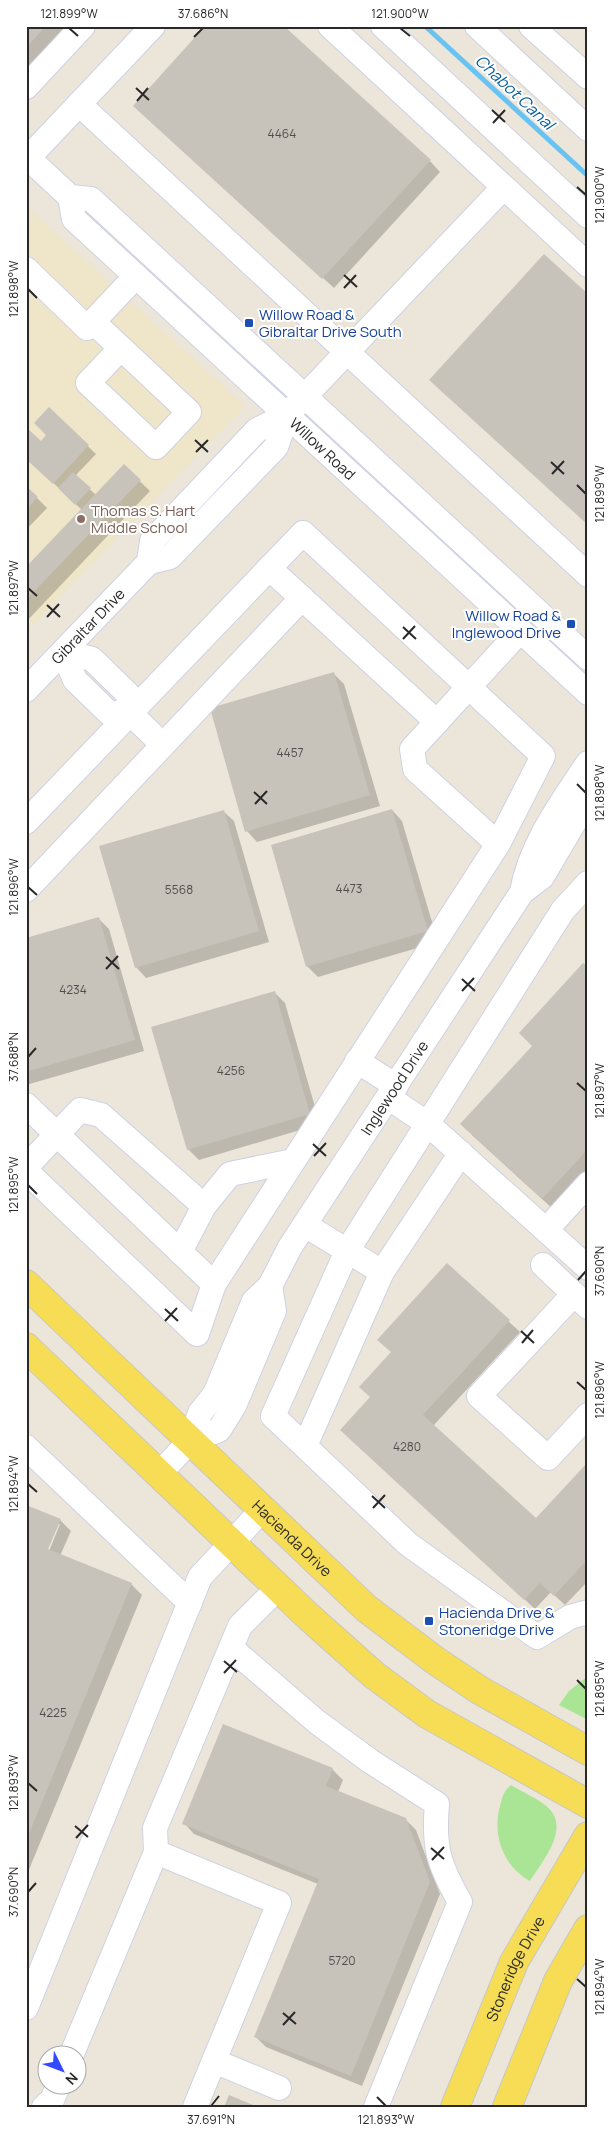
<svg xmlns="http://www.w3.org/2000/svg" width="614" height="2133" viewBox="0 0 614 2133" font-family="Manrope,sans-serif">
<rect width="100%" height="100%" fill="#ece6da"/>
<path fill="#efe5c8" d="M 26,206 L 245,406 L 26,632 Z"/>
<path fill="#a9e594" d="M 588,1676 L 588,1720 L 559,1705 L 569,1691 Z
M 511,1785 C 522,1792 535,1797 545,1805 C 573,1826 543,1860 530,1881 C 503,1866 492,1835 500,1806 C 502,1798 504,1790 511,1785 Z"/>
<path fill="#0003" fill-rule="evenodd" d="M 26,26 L 66,26 L 26,70 Z
M 145,116 L 430,161 L 440,172 L 334,288 Z
M 49,409 L 96,454 L 75,476 L 96,495 L 124,466 L 150,491 L 26,622 L 26,568 L 82,510 L 26,457 L 48,435 Z
M 26,487 L 47,508 L 26,530 Z
M 333,673 L 344,684 L 380,806 L 257,842 L 247,831 Z
M 392,810 L 402,821 L 438,942 L 318,977 L 307,966 Z
M 223,811 L 234,821 L 269,942 L 146,978 L 136,967 Z
M 99,919 L 109,929 L 144,1051 L 26,1085 L 26,940 Z
M 588,969 L 588,1171 L 553,1209 L 472,1135 Z
M 274,992 L 285,1003 L 320,1124 L 199,1160 L 188,1149 Z
M 447,1265 L 520,1332 L 433,1426 L 536,1520 L 588,1463 L 588,1581 L 565,1605 L 551,1592 L 535,1609 L 341,1430 L 372,1397 L 392,1353 Z
M 26,1506 L 60,1520 L 71,1531 L 60,1556 L 131,1584 L 142,1595 L 26,1877 ZM 58,1524 L 60,1524 L 47,1556 L 45,1555 Z
M 332,1769 L 343,1780 L 338,1792 L 405,1819 L 416,1830 L 440,1894 L 362,2086 L 266,2047 L 256,2037 L 318,1884 L 194,1834 L 184,1823 Z"/>
<g fill="none" stroke-linecap="round" stroke-linejoin="round">
<path stroke="#68c3f3" stroke-width="5" d="M 425,26 L 588,176"/>
</g>
<path fill="#c7c2ba" d="M 26,26 L 46,26 L 26,48 Z
M 205,26 L 284,26 L 431,160 L 322,279 L 133,106 Z
M 544,254 L 588,294 L 588,525 L 429,380 Z
M 49,407 L 89,445 L 53,484 L 26,459 L 26,432 L 28,429 L 41,441 L 46,435 L 34,423 Z
M 124,464 L 141,480 L 26,600 L 26,567 Z
M 73,472 L 91,488 L 75,505 L 58,488 Z
M 26,486 L 38,497 L 26,509 Z
M 334,672 L 370,795 L 245,832 L 210,708 Z
M 392,809 L 428,931 L 306,967 L 271,845 Z
M 224,810 L 259,931 L 135,968 L 99,846 Z
M 99,917 L 135,1040 L 26,1072 L 26,938 Z
M 583,963 L 588,967 L 588,1149 L 542,1199 L 460,1124 L 532,1046 L 519,1033 Z
M 275,991 L 310,1114 L 187,1150 L 151,1027 Z
M 447,1263 L 510,1320 L 423,1415 L 536,1518 L 588,1462 L 588,1566 L 584,1563 L 554,1596 L 540,1583 L 524,1600 L 340,1430 L 370,1397 L 359,1387 L 391,1352 L 377,1340 Z
M 26,1505 L 61,1519 L 48,1549 L 132,1583 L 26,1841 Z
M 223,1724 L 333,1768 L 326,1786 L 406,1818 L 430,1882 L 351,2076 L 254,2037 L 319,1879 L 182,1824 Z
M 229,2095 L 258,2107 L 224,2107 Z"/>
<g fill="none" stroke-linecap="round" stroke-linejoin="round">
<g stroke="#cfd1e3" stroke-width="26">
<g id="minor">
<path d="M 330,26 L 588,265"/>
<path d="M 383,26 L 588,216"/>
<path d="M 477,26 L 588,129"/>
<path d="M 531,26 L 588,77"/>
<path d="M 26,87 L 83,26"/>
<path d="M 79,104 L 588,575"/>
<path id="s1" d="M 26,156 L 70,197 L 74,219 L 588,693"/>
<path d="M 28,158 L 153,26"/>
<path d="M 70,197 L 91,199 L 588,658"/>
<path d="M 26,269 L 87,328 L 136,276"/>
<path d="M 93,322 L 121,348 L 88,383 L 156,447 L 189,412 L 121,348"/>
<path d="M 149,562 L 152,541 L 257,430 L 287,415 L 503,188"/>
<path d="M 269,568 L 437,722"/>
<path d="M 63,652 L 92,659 L 128,694 L 130,713 L 163,745"/>
<path d="M 63,652 L 75,680 L 109,713 L 130,713"/>
<path id="s2" d="M 26,690 L 149,562 L 170,557 L 276,447 L 287,415"/>
<path d="M 26,822 L 303,533 L 543,756 L 498,844 L 214,1284 L 197,1334 L 26,1171"/>
<path d="M 498,844 L 415,769 L 412,749 L 520,631"/>
<path d="M 588,883 L 563,910 L 347,1251 L 273,1416 L 408,1544 L 537,1637 L 570,1617 L 588,1612"/>
<path d="M 26,890 L 302,598"/>
<path d="M 522,892 C 530,845 562,802 588,763"/>
<path d="M 357,1061 L 396,1086"/>
<path d="M 389,1098 L 428,1124 L 588,1268"/>
<path d="M 26,1105 L 214,1284"/>
<path d="M 26,1167 L 80,1110 L 101,1115 L 204,1206"/>
<path d="M 305,1225 L 382,1272"/>
<path d="M 546,1230 L 588,1184"/>
<path d="M 180,1252 L 204,1206 L 230,1174 L 293,1161"/>
<path d="M 543,1265 L 588,1307"/>
<path d="M 574,1294 L 479,1396 L 548,1458 L 588,1415"/>
<path id="s3" d="M 190,1441 L 200,1413 L 215,1394 L 254,1301 L 270,1286 L 290,1247 L 522,892 L 542,877 L 588,799"/>
<path d="M 305,1446 L 382,1272 L 461,1153"/>
<path d="M 26,1447 L 190,1603"/>
<path d="M 159,1474 L 190,1441 L 219,1430 L 234,1406 L 274,1311 L 270,1286"/>
<path d="M 231,1648 L 317,1722 L 370,1761 L 437,1804 C 433,1848 439,1865 460,1902 L 376,2107"/>
<path d="M 156,1852 L 279,1903 L 195,2107"/>
<path d="M 26,2008 L 200,1577 L 262,1510"/>
<path d="M 71,2056 L 156,1852 L 155,1828 L 240,1626 L 278,1588"/>
<path d="M 214,2061 L 279,2088"/>
<path d="M 44,2107 L 52,2100 L 58,2086"/>
</g>
</g>
<g stroke="#c7c7c7" stroke-width="30">
<g id="major">
<path id="s4" d="M 26,1284 L 367,1609 L 436,1661 L 481,1691 L 588,1751"/>
<path d="M 26,1347 L 309,1617 L 374,1675 L 427,1714 L 588,1804"/>
<path id="s5" d="M 455,2107 L 514,1962 L 588,1836"/>
<path d="M 507,2107 L 558,1981 L 588,1929"/>
</g>
</g>
<use href="#minor" stroke="#fff" stroke-width="24"/>
<use href="#major" stroke="#f6dd55" stroke-width="28"/>
</g>
<path fill="none" stroke="#292929" stroke-width="2" d="M 69,28 L 78,36M 400,28 L 410,36M 194,37 L 203,28M 136,88 L 149,100M 137,101 L 148,88M 492,110 L 505,122M 493,123 L 505,110M 577,187 L 586,195M 344,275 L 357,287M 344,288 L 356,275M 28,289 L 37,298M 195,440 L 208,452M 196,452 L 208,440M 551,462 L 564,474M 552,474 L 564,461M 577,485 L 586,494M 28,588 L 37,596M 47,605 L 60,617M 47,617 L 59,604M 403,627 L 416,639M 403,639 L 415,626M 577,784 L 586,793M 254,792 L 267,804M 255,804 L 267,791M 28,887 L 37,895M 106,957 L 119,969M 106,969 L 118,956M 462,979 L 475,991M 462,991 L 474,978M 28,1057 L 36,1048M 577,1083 L 586,1091M 313,1144 L 326,1156M 314,1156 L 326,1143M 28,1185 L 37,1194M 578,1280 L 586,1271M 165,1309 L 178,1321M 165,1321 L 177,1308M 521,1331 L 534,1343M 522,1343 L 533,1330M 577,1382 L 586,1390M 28,1484 L 37,1492M 372,1496 L 385,1508M 373,1508 L 385,1495M 224,1661 L 237,1672M 224,1673 L 236,1660M 577,1680 L 586,1689M 28,1783 L 37,1791M 75,1826 L 88,1837M 76,1838 L 88,1825M 431,1848 L 444,1859M 432,1860 L 444,1847M 28,1892 L 36,1883M 577,1979 L 586,1987M 283,2013 L 296,2024M 283,2025 L 295,2012M 377,2097 L 386,2106M 211,2106 L 219,2096"/>
<g fill="#1a4fb4" stroke="#fff" stroke-width="2">
<rect x="244" y="318" width="10" height="10" rx="2.5"/>
<rect x="566" y="619" width="10" height="10" rx="2.5"/>
<rect x="424" y="1616" width="10" height="10" rx="2.5"/>
</g>
<circle fill="#8d6e63" stroke="#fff" stroke-width="2" cx="81" cy="519" r="5"/>
<g text-anchor="middle" dominant-baseline="central" stroke-width="4" stroke-linejoin="round" paint-order="stroke">
<g font-size="12" fill="#504f4d">
<text x="282" y="133">4464</text>
<text x="290" y="752">4457</text>
<text x="349" y="888">4473</text>
<text x="179" y="889">5568</text>
<text x="73" y="989">4234</text>
<text x="231" y="1070">4256</text>
<text x="407" y="1446">4280</text>
<text x="53" y="1712">4225</text>
<text x="342" y="1960">5720</text>
</g>
<g font-size="15" fill="#164399" stroke="#fff" text-anchor="start">
<text x="259" y="314">Willow Road &amp;<tspan x="259" dy="17">Gibraltar Drive South</tspan></text>
<text x="561" y="615" text-anchor="end">Willow Road &amp;<tspan x="561" dy="17">Inglewood Drive</tspan></text>
<text x="439" y="1612">Hacienda Drive &amp;<tspan x="439" dy="17">Stoneridge Drive</tspan></text>
</g>
<g font-size="15" fill="#292929" stroke="#fff">
<text stroke="none"><textPath href="#s1" startOffset="421">Willow Road</textPath></text>
<text stroke="none"><textPath href="#s2" startOffset="89">Gibraltar Drive</textPath></text>
<text stroke="none"><textPath href="#s3" startOffset="411">Inglewood Drive</textPath></text>
<text stroke="none"><textPath href="#s4" startOffset="368">Hacienda Drive</textPath></text>
<text stroke="none"><textPath href="#s5" startOffset="151">Stoneridge Drive</textPath></text>
</g>
<g font-size="15" fill="#785e54" stroke="#fff" text-anchor="start">
<text x="91" y="510">Thomas S. Hart<tspan x="91" dy="17">Middle School</tspan></text>
</g>
<g font-size="16" font-style="italic" fill="#085f9e" stroke="#fff">
<text transform="translate(515 92) rotate(43)">Chabot Canal</text>
</g>
</g>
<rect width="614" height="2133" fill="none" stroke="#ffffff" stroke-width="55"/>
<g transform="translate(62 2070) rotate(132)"><circle r="24" fill="#ffffff" stroke="#a9a9a9"/>
<path d="M0-4L9 19L0 12L-9 19Z" fill="#344aff"/>
<text y="-8" font-size="14" font-weight="bold" text-anchor="middle" fill="#292929">N</text>
</g>
<rect x="28" y="28" width="558" height="2078" fill="none" stroke="#292929" stroke-width="2"/>
<g font-size="12" text-anchor="middle" fill="#292929">
<text x="69" y="18">121.899°W</text>
<text x="203" y="18">37.686°N</text>
<text x="400" y="18">121.900°W</text>
<text transform="translate(600 195) rotate(-90)" y="4">121.900°W</text>
<text transform="translate(14 289) rotate(-90)" y="4">121.898°W</text>
<text transform="translate(600 494) rotate(-90)" y="4">121.899°W</text>
<text transform="translate(14 588) rotate(-90)" y="4">121.897°W</text>
<text transform="translate(600 793) rotate(-90)" y="4">121.898°W</text>
<text transform="translate(14 887) rotate(-90)" y="4">121.896°W</text>
<text transform="translate(14 1057) rotate(-90)" y="4">37.688°N</text>
<text transform="translate(600 1091) rotate(-90)" y="4">121.897°W</text>
<text transform="translate(14 1185) rotate(-90)" y="4">121.895°W</text>
<text transform="translate(600 1271) rotate(-90)" y="4">37.690°N</text>
<text transform="translate(600 1390) rotate(-90)" y="4">121.896°W</text>
<text transform="translate(14 1484) rotate(-90)" y="4">121.894°W</text>
<text transform="translate(600 1689) rotate(-90)" y="4">121.895°W</text>
<text transform="translate(14 1783) rotate(-90)" y="4">121.893°W</text>
<text transform="translate(14 1892) rotate(-90)" y="4">37.690°N</text>
<text transform="translate(600 1987) rotate(-90)" y="4">121.894°W</text>
<text x="211" y="2124">37.691°N</text>
<text x="386" y="2124">121.893°W</text>
</g>
</svg>
